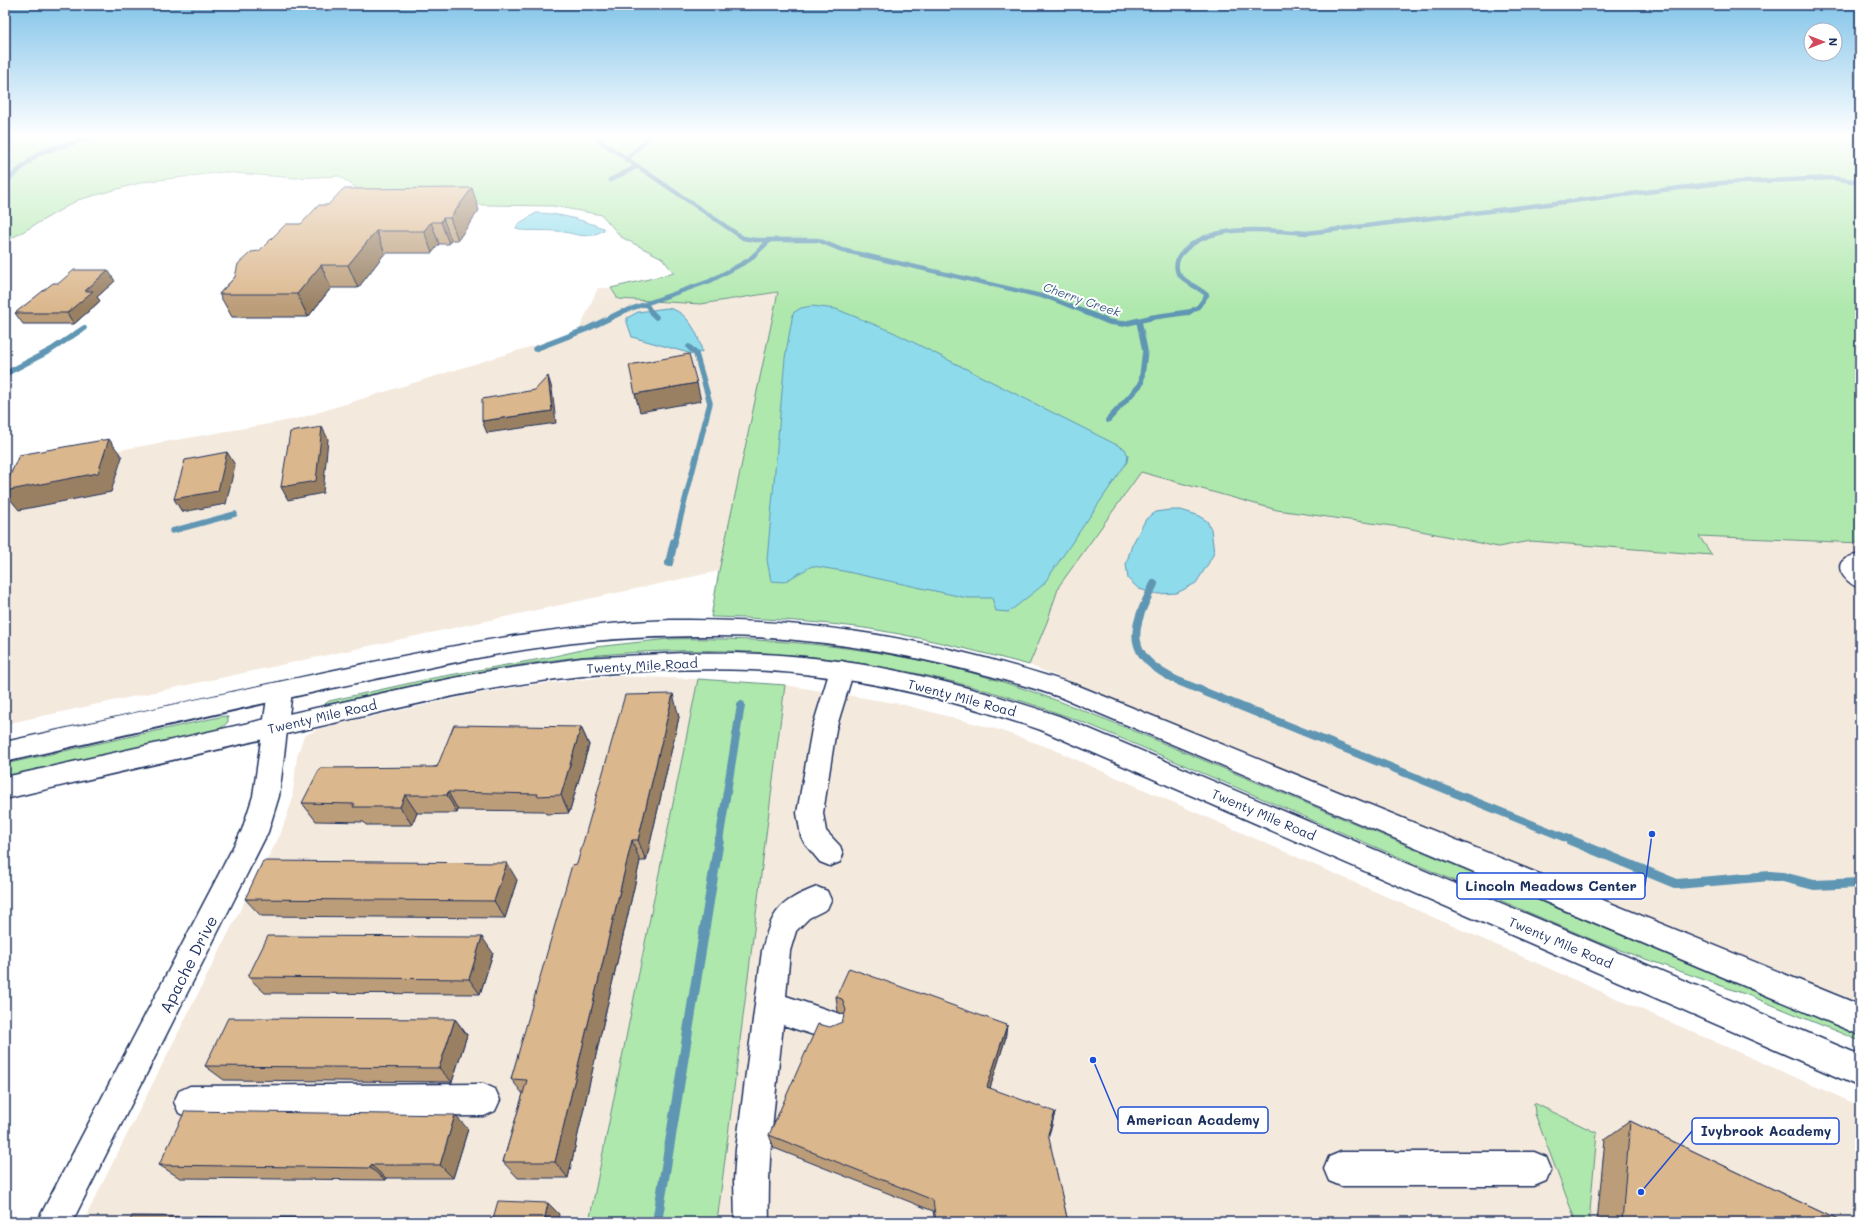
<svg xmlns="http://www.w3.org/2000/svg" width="1865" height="1227" viewBox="0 0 1865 1227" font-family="Mali,sans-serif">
<rect width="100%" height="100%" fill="#fff"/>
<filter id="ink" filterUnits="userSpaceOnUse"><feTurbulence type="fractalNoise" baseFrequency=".025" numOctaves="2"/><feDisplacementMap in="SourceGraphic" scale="8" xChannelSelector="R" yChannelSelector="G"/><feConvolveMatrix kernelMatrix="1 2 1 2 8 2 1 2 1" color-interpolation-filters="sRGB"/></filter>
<g filter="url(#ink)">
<path fill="#f4e9dd" d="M 598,288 L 611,288 L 618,299 L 701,304 L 778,292 L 719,571 L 5,724 L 5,470 L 297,419 L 578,332 Z
M 1141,472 L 1277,510 L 1407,528 L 1498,547 L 1530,541 L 1712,554 L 1698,536 L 1860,543 L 1860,1003 L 1029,665 L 1047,622 L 1059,586 Z
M 615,676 L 698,679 L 589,1222 L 83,1222 L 237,916 L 280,835 L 292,801 L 297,756 L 304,736 L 321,728 L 466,696 L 523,686 Z
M 785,685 L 901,704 L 999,730 L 1050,748 L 1860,1106 L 1860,1222 L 717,1222 Z"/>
<path fill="#afe8ac" stroke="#658c85" d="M 5,136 L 1860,136 L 1860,543 L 1699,536 L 1712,555 L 1530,541 L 1498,547 L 1407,528 L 1277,510 L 1141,472 L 1059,586 L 1047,622 L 1029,665 C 972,650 915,635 857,627 C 808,621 760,618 711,617 L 719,571 L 778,292 L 701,304 L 618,299 L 611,288 L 674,273 L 662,258 L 621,237 L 602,215 L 553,206 L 427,204 L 361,191 L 339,176 L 295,178 L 222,172 L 143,182 L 78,200 L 5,242 Z
M 668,639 C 776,637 886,647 990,678 C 1054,697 1115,723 1177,749 L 1833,1024 L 1860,1035 L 1860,1041 L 1753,997 L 1600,943 L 1090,725 C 937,666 777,641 612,654 C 517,661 422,683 329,704 L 325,704 L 329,701 L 433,678 L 546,658 L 595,647 Z
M 698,679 L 785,685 L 717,1222 L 589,1222 Z
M 224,716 L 228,717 L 228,722 L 220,729 L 5,777 L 5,764 Z
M 1534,1103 L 1597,1133 L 1589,1222 L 1576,1222 L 1535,1114 Z"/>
<path fill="#8ddbeb" stroke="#5f96b3" d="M 536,213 C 559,213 582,220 603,228 L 604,230 C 584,241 577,233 557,231 C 545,230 531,231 519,230 L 516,228 L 518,224 Z
M 812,306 L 836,309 L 893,332 L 1125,449 L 1128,456 L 1127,462 L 1043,585 L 1009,612 L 996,611 L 992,598 L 967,598 L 843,571 L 812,566 L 784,582 L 771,581 L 767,560 L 785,358 L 793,313 L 801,308 Z
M 667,308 C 687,310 699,334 702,352 L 692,354 L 632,337 L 627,322 L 627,318 L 638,312 Z
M 1169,510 L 1181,510 L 1197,515 L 1207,521 L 1211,529 L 1214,553 L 1208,564 L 1196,583 L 1177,593 L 1158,594 L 1139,589 L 1128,579 L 1126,564 L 1132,545 L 1146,519 L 1156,512 Z"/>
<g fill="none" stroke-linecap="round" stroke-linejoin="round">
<path stroke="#5f96b3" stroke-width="4.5" d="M 593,136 L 743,238 L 755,240 L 818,240 L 842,250 L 1050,298 L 1088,313
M 626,160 L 650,136
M 5,180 L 10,178 L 39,153 L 94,136
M 610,180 L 636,167
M 646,304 L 652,313
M 619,313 L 710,281 L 749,260 L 770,240
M 1188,313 L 1198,307 L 1207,295 C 1198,287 1185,283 1178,273 C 1175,266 1177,258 1182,253 C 1208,222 1270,230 1307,233 L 1721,183 L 1832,178 L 1860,182"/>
<path stroke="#5f96b3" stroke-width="5.5" d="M 651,312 L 656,317
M 1085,312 L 1109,322 L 1123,324 L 1154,317 L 1189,312
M 535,349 L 587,329 L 622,312
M 5,374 L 51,350 L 84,328
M 1108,420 L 1141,384 L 1145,351 L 1139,321
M 172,531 L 235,514
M 674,543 L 710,403 L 696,354 L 689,347"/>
<path stroke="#5f96b3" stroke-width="8" d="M 669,563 L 674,542
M 1154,584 C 1130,631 1124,655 1178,681 L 1573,841
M 719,841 L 741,705"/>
<path stroke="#5f96b3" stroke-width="10" d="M 1570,840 L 1677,884 L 1770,876 L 1783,877 L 1814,885 L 1860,883
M 657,1222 L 719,840"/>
<g stroke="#1b2f5e" stroke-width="3">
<path id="minor" d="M 1860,554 L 1860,588 C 1851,586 1832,569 1844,560 C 1849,556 1855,555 1860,554 Z
M 842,661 L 850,664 L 854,670 L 836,729 L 823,813 L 826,831 L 840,846 L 843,854 L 840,862 L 830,866 L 820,862 L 805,844 L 801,836 L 797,813 L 812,729 L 830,670 L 834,664 Z
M 280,682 L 288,685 L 292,691 L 279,796 L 268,832 L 72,1222 L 37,1222 L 242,830 L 253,796 L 268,691 L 272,685 Z
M 817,887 L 827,891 L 831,900 L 827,909 L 809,918 L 796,931 L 790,951 L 786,996 L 843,1015 L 847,1026 L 843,1037 L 832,1041 L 783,1025 C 776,1092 767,1155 769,1222 L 735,1222 L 734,1180 L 736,1149 L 762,951 C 772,911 778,902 817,887 Z
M 484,1084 L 495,1089 L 500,1100 L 495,1111 L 484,1116 L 190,1118 L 179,1113 L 174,1102 L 179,1091 L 190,1086 Z
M 1341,1152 L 1534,1152 L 1546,1157 L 1551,1169 L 1546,1181 L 1534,1186 L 1341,1186 L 1329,1181 L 1324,1169 L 1329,1157 Z"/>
</g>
<g stroke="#1b2f5e" stroke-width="3">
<path id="major" d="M 671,620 C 817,618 941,640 1079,686 L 1860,1005 L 1860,1035 L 1063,698 C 951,661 836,637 718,636 C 662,636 606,638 550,646 C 477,656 405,673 333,688 C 223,712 114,737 5,762 L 5,742 C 115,717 225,693 335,670 C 448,646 554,625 671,620 Z
M 684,653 C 736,652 787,654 838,661 C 914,671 987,692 1059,716 L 1860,1055 L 1860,1087 L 1041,730 C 948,698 851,674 751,670 C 670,667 588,673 508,686 C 445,696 383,712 321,726 C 215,750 110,774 5,799 L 5,777 L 415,686 L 484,672 L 582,658 Z"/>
</g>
<use href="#minor" fill="#fff" fill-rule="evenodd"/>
<use href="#major" fill="#fff" fill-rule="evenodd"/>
</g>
<path fill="#bc9d79" stroke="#1b2f5e" d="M 479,210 L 458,240 L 451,240 L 449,244 L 439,244 L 432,253 L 385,253 L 358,288 L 331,288 L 308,317 L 232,317 L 219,294 L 259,251 L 301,224 Z
M 115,281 L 97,297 L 100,301 L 74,324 L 23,324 L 15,313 Z
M 679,717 L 646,861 L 640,861 L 568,1178 L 518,1178 L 503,1162 L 523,1094 L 511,1079 L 577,864 Z
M 581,727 L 589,745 L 569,813 L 546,814 L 544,811 L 458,810 L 457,813 L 417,813 L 412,825 L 366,825 L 364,822 L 316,821 L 302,803 Z
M 517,880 L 505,918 L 261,916 L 245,899 Z
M 493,953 L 480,994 L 265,993 L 248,977 Z
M 836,997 L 1007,1025 L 1005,1040 L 990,1088 L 1052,1125 L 1048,1136 L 1068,1222 L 935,1222 L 933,1211 L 774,1148 L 769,1135 L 842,1022 L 845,1015 L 838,1012 Z
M 455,1019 L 467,1035 L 452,1082 L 224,1080 L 205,1066 Z
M 1630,1121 L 1842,1222 L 1597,1222 L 1605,1139 Z
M 468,1129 L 453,1178 L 386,1178 L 386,1180 L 180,1178 L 159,1165 Z"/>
<path fill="#998063" stroke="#1b2f5e" d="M 472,188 L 479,210 L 458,240 L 450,218 Z
M 443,218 L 451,240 L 449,244 L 441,222 Z
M 431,222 L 439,244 L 432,253 L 424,231 Z
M 376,231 L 385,253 L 358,288 L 348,265 Z
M 321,265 L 331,288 L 308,317 L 297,294 Z
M 108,270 L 115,281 L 97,297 L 100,301 L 74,324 L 67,313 L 85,291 Z
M 548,376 L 552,389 L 556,423 L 487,433 L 482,421 L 552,411 Z
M 697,383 L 701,401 L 640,412 L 635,394 Z
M 322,427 L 328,439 L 323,493 L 288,500 L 281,487 Z
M 109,439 L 122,457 L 111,492 L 19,510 L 5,493 L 5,491 Z
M 227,452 L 235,465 L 226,504 L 182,512 L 174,499 Z
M 673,694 L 679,717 L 646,861 L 638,840 Z
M 581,727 L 589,745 L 569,813 L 561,795 Z
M 448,792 L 458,810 L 457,813 L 447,795 Z
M 405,795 L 417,813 L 412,825 L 400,807 Z
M 632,840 L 640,861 L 568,1178 L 555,1162 Z
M 507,863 L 517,880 L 505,918 L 494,901 Z
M 482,937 L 493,953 L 480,994 L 469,979 Z
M 455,1019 L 467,1035 L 452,1082 L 439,1068 Z
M 1007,1025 L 1005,1040 L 986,1101 L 987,1087 Z
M 1055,1112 L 1052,1125 L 1045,1147 L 1048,1134 Z
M 455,1115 L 468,1129 L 453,1178 L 440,1165 Z
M 371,1165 L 386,1178 L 386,1180 L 370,1168 Z
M 548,1203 L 559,1214 L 558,1222 L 544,1222 Z"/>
<path fill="#dbb78d" stroke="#1b2f5e" d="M 472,188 L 450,218 L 443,218 L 441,222 L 431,222 L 424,231 L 376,231 L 348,265 L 321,265 L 297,294 L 219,294 L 235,277 L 238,264 L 251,252 L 259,251 L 286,224 L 301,224 L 319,205 L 328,205 L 343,189 Z
M 74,270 L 108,270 L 85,291 L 93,291 L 67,313 L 15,313 L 53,283 L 59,283 Z
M 689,354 L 697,383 L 635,394 L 629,365 Z
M 548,376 L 552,411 L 482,421 L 482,399 L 535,390 Z
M 322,427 L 316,481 L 281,487 L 290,432 Z
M 109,439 L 98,473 L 5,491 L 5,487 L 19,455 Z
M 227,452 L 218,491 L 174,499 L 185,460 Z
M 673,694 L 638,840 L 632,840 L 555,1162 L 503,1162 L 527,1080 L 511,1079 L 572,865 L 577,864 L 625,695 Z
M 454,725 L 581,727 L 561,795 L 537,796 L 538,794 L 448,792 L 447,795 L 405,795 L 400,807 L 353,807 L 355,804 L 302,803 L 320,768 L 437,767 Z
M 263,861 L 507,863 L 494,901 L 245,899 Z
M 268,936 L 482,937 L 469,979 L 248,977 Z
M 849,968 L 1007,1025 L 987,1087 L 1055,1112 L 1048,1134 L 1068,1222 L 936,1222 L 933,1200 L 769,1135 L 818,1024 L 830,1027 L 842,1022 L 846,1010 L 842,999 L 836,997 Z
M 228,1018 L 455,1019 L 439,1068 L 205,1066 Z
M 185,1111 L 455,1115 L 440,1165 L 371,1165 L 370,1168 L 159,1165 Z
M 1630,1121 L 1842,1222 L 1622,1222 Z
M 498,1201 L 548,1203 L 544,1222 L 492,1222 Z
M 132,1216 L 440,1219 L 439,1222 L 129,1222 Z"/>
</g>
<linearGradient id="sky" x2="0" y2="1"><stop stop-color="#83c4e9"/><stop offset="0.44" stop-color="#fff"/><stop offset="1" stop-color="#fff" stop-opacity="0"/></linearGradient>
<rect width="1865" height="308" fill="url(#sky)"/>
<g text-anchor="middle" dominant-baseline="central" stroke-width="4" stroke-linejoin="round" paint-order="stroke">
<g font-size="12" font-style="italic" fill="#385a81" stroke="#fff">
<text transform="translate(1082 299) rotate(19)">Cherry Creek</text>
</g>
<g font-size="13" fill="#1b2f5e" stroke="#fff">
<text transform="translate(642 665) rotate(-3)">Twenty Mile Road</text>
<text transform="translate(962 697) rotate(15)">Twenty Mile Road</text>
<text transform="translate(322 716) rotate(-13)">Twenty Mile Road</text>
<text transform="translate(1264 814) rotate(23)">Twenty Mile Road</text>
<text transform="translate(1561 942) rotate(23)">Twenty Mile Road</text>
</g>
<g font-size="16" fill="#1b2f5e" stroke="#fff">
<text transform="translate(188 964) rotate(-63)">Apache Drive</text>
</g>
</g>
<path fill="none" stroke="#1d4ed8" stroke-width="1.5" d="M1652 834L1645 886M1093 1060L1118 1120M1641 1192L1692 1131"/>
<g fill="#1d4ed8" stroke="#fff" stroke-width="1.5">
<circle cx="1652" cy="834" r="4"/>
<circle cx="1093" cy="1060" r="4"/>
<circle cx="1641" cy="1192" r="4"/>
</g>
<g fill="#fff" stroke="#1d4ed8" stroke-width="1.5">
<rect x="1457" y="873" width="188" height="26" rx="4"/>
<rect x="1118" y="1107" width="150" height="26" rx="4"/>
<rect x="1692" y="1118" width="147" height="26" rx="4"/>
</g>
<g font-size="14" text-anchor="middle" font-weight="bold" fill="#1b2f5e">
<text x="1551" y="891">Lincoln Meadows Center</text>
<text x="1193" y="1125">American Academy</text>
<text x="1766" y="1136">Ivybrook Academy</text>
</g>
<rect width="1865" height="1227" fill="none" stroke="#fff" stroke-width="20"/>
<rect x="10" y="10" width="1845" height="1207" fill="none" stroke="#1b2f5e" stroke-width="1.5" filter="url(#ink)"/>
<g transform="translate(1823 42) rotate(90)"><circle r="19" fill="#ffffff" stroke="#a4acbf"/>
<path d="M0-3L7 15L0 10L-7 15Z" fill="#d1495b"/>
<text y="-6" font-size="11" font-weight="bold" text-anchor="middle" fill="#1b2f5e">N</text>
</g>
</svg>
